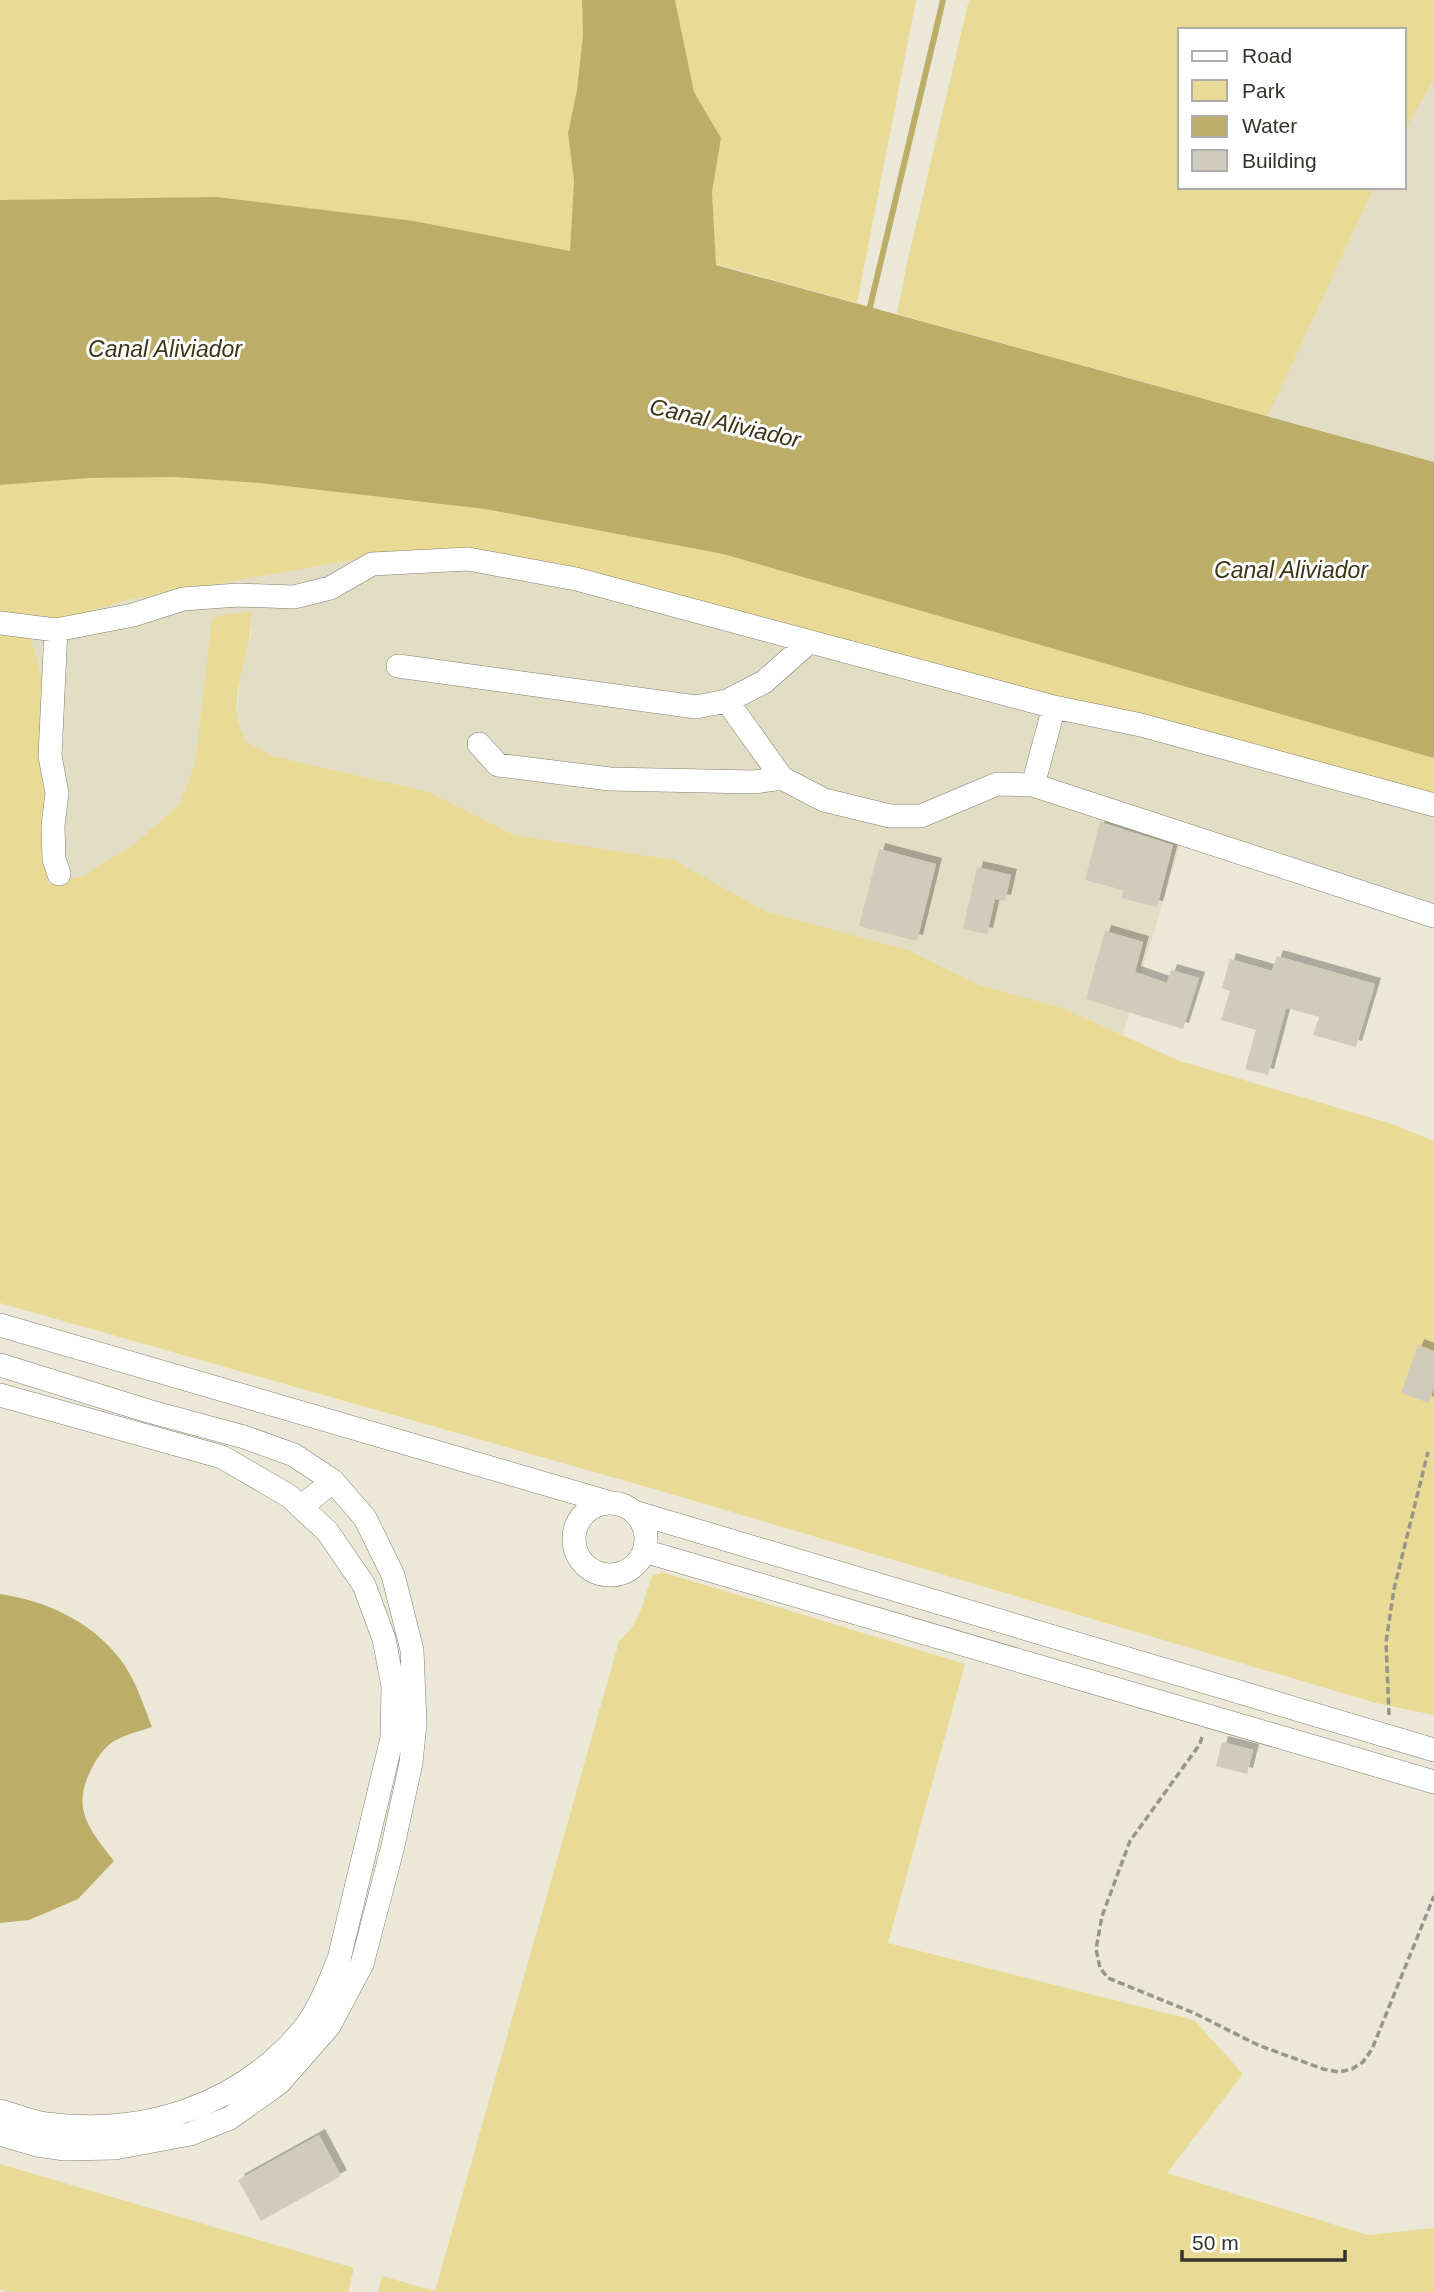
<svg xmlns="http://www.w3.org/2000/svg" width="1434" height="2292" viewBox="0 0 1434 2292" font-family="Arial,sans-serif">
<defs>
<filter id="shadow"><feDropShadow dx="6" dy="-6" stdDeviation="0" flood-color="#0004"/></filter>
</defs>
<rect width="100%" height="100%" fill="#ebe8d7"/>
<path fill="#e2ddc5" d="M 1434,79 L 1434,462 L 1268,416 L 1374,187 L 1404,187 L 1404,132 Z
M 467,551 L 1434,799 L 1434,908 L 1186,826 L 1123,1035 L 1063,1008 L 979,985 L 908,950 L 765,911 L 674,860 L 514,835 L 429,792 L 272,756 L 245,742 L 237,716 L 240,674 L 252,631 L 249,612 L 212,619 L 195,764 L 179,805 L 133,845 L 83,876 L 47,884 L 44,804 L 33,650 L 30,636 L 41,625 L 132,599 L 369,557 Z"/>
<path fill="#e9da96" d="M 0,0 L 582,0 L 583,35 L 577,90 L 568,133 L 574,181 L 570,251 L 414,221 L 58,201 L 0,200 Z
M 675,0 L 916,0 L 857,303 L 716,264 L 712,192 L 721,138 L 694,92 Z
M 969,0 L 1434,0 L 1434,79 L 1404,132 L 1404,30 L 1180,30 L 1180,187 L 1374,187 L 1268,416 L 897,314 L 907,263 Z
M 175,477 L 259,483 L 484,509 L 723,554 L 1434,758 L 1434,799 L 586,570 L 369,557 L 132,599 L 41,625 L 30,636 L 41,676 L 47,884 L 83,876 L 133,845 L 179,805 L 195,764 L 212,618 L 229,614 L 250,612 C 254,647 233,680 237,716 C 238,724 243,734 246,742 L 272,756 L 429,792 L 514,835 L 674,860 L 765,911 L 908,950 L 979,985 L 1063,1008 L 1177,1060 L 1392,1124 L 1434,1141 L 1434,1715 L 1376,1703 L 661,1491 L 0,1303 L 0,485 L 89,478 Z
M 662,1572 L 965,1664 L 888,1943 L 1194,2020 L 1243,2074 L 1167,2173 L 1368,2235 L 1434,2228 L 1434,2292 L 378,2292 L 382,2276 L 435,2291 L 619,1641 C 642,1621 642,1603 652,1576 Z
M 0,2164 L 354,2268 L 348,2292 L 8,2292 L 0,2289 Z"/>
<path fill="#bcad69" d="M 582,0 L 675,0 L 694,92 L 721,138 L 712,192 L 716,265 L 1434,462 L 1434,758 L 723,554 L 485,509 L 259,483 L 175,477 L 89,478 L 0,485 L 0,200 L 217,197 L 414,221 L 570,251 L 574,181 L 568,133 L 577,90 L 583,35 Z
M 0,1594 C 46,1601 91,1621 120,1659 C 135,1678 143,1704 152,1727 C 140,1731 127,1734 116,1740 C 106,1745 100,1754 94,1764 C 70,1807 87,1826 114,1861 L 78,1899 L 29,1920 L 0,1923 Z"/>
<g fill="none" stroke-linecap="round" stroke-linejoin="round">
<path stroke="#bcad69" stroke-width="6" d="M 870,307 L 943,0"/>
</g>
<path fill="#cfccbb" filter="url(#shadow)" d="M 1100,822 L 1173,845 L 1157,907 L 1121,898 L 1123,890 L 1085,880 Z
M 879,849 L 936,864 L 917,941 L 859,926 Z
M 977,867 L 1011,875 L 1005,901 L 995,899 L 987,934 L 963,929 Z
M 1105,931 L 1143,942 L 1135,972 L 1167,983 L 1171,970 L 1199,978 L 1183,1029 L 1086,999 Z
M 1277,956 L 1375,984 L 1356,1047 L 1313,1035 L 1319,1017 L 1286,1008 L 1268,1075 L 1245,1069 L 1256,1030 L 1221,1020 L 1230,991 L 1222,988 L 1230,959 L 1272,971 Z
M 1418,1345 L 1434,1351 L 1434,1388 L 1429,1403 L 1401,1393 Z
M 1222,1742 L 1253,1750 L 1247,1774 L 1216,1766 Z
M 319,2135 L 341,2176 L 261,2221 L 238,2180 Z"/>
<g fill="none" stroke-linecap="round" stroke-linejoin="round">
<g stroke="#837f70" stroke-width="24">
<path id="minor" d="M 0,623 L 56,630 L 133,615 L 183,599 L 238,595 L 294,597 L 330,588 L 372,564 L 468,559 L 576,579 L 1054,707 L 1141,725 L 1434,805
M 56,630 L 50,756 L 57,793 L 53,826 L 54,859 L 59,874
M 398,666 L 696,707 L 727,701 L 764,682 L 809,642
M 727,701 L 782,778
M 1054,707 L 1033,785 L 1434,916
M 479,744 L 498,765 L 610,779 L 754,782 L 782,778 L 824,800 L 890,816 L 921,816 L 997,784 L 1033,785
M 0,1325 L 611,1503
M 0,1365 L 148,1411 L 244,1437 L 294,1455 L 333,1481 L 365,1518 L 393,1575 L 412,1650 L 415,1723 L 411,1763 L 392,1850 L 362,1964 L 329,2026 L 279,2083 L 230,2118 L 190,2134 L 115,2148 L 65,2149 L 37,2145 L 0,2134
M 0,1395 L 222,1457 L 289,1496 L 327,1531 L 364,1585 L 384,1639 L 393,1686 L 392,1738 L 339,1959 C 329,1983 319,2011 302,2031 C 238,2107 143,2136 46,2124 C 31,2122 15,2115 0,2111
M574 1539a36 36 0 1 1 72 0a36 36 0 1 1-72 0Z
M 301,1507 L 333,1481
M 634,1512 L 1434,1750
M 644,1551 L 1434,1782"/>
</g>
<path stroke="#989589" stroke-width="3.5" stroke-dasharray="7 3.5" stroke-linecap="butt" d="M 1389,1715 L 1386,1642 L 1394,1589 L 1428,1452
M 1202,1737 L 1200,1744 L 1130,1841 L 1102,1916 L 1096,1949 L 1100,1968 L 1108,1978 L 1194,2013 L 1258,2045 L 1323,2069 L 1339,2072 L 1352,2069 L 1363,2062 L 1372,2049 L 1434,1896"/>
<use href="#minor" stroke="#fff" stroke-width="23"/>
</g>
<g text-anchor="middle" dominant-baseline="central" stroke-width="6" stroke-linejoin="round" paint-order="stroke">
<g font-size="23" font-style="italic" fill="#3b3415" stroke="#fff">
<text x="165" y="349">Canal Aliviador</text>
<text transform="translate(725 423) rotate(13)">Canal Aliviador</text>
<text x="1291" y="570">Canal Aliviador</text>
</g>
</g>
<rect x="1178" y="28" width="228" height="161" fill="#ffffff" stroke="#aeadab" stroke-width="2"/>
<rect x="1192" y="51" width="35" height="10" fill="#ffffff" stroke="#aeadab" stroke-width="2"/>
<text x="1242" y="63" font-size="21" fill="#35332d">Road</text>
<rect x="1192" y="80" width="35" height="21" fill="#e9da96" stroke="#aeadab" stroke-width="2"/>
<text x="1242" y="98" font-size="21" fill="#35332d">Park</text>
<rect x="1192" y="116" width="35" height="21" fill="#bcad69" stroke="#aeadab" stroke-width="2"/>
<text x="1242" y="133" font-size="21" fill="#35332d">Water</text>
<rect x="1192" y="150" width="35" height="21" fill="#cfccbb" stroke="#aeadab" stroke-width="2"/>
<text x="1242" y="168" font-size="21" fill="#35332d">Building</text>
<path d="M1182 2250v10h163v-10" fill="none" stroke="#35332d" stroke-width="3.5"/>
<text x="1192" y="2250" font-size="21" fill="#35332d" stroke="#ffffff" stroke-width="5" paint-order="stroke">50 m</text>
</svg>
